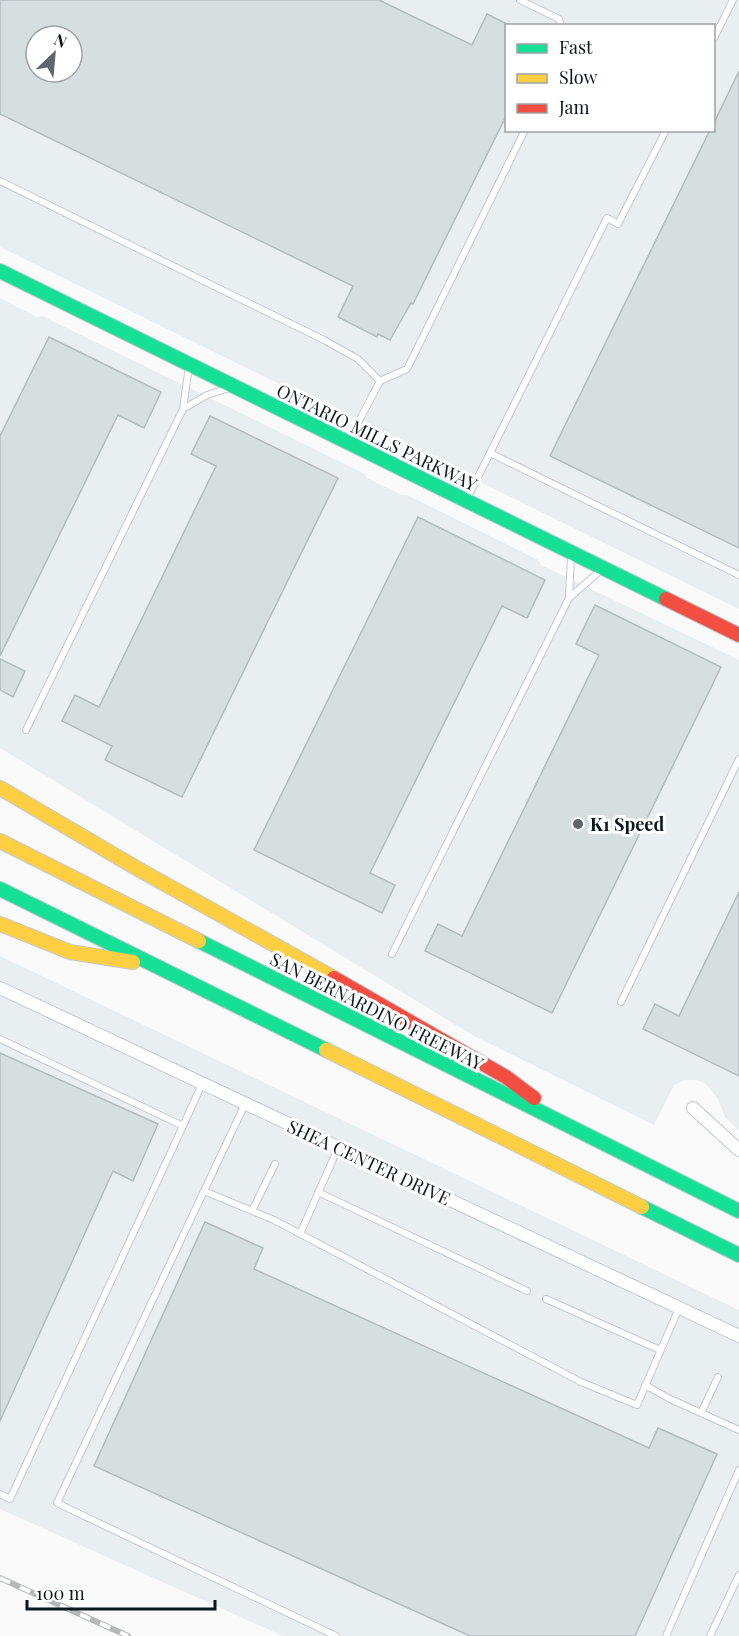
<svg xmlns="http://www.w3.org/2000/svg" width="739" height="1636" viewBox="0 0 739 1636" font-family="'Playfair Display',serif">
<rect width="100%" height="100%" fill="#fafafa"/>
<path fill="#e9eef1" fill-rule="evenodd" d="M 0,0 L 739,0 L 739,609 L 0,247 ZM 506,26 L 714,26 L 714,130 L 506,130 ZM 36,36 L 72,36 L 72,72 L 36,72 Z
M 0,298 L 27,312 L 37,317 L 42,316 L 159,373 L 365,474 L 367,478 L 402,495 L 407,495 L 538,560 L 541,565 L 739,660 L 739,1131 L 725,1117 L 718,1099 L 705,1083 L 696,1080 L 685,1080 L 674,1085 L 654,1125 L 474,1036 L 0,748 Z
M 0,956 L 739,1310 L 739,1636 L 283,1636 L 0,1509 Z"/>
<path fill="#d6dfe0" stroke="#b4bdbe" stroke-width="1.5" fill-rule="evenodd" d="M 0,0 L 379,0 L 472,45 L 487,14 L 507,24 L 507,114 L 413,304 L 411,303 L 390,340 L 378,334 L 377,337 L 338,317 L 353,286 L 0,114 ZM 36,36 L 72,36 L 72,72 L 36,72 Z
M 739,71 L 739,548 L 550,456 L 710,130 L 714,130 L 714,123 Z
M 49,337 L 161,392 L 144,428 L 118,415 L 0,656 L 0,436 Z
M 210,416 L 338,478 L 182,797 L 105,760 L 112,746 L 62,721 L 75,695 L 99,707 L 216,466 L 191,454 Z
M 418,517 L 545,580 L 527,618 L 502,606 L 370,873 L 395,885 L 382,913 L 254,850 Z
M 595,605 L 721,667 L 552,1013 L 425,951 L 438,924 L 462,936 L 599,655 L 576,644 Z
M 0,659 L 25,671 L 13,697 L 0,690 Z
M 739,892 L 739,1076 L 643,1029 L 655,1004 L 679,1016 Z
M 0,1053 L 158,1124 L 133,1181 L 113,1171 L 0,1421 Z
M 205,1222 L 263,1248 L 254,1269 L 649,1448 L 658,1428 L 717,1454 L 635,1636 L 470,1636 L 94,1466 Z"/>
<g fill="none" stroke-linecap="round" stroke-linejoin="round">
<g stroke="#c2c9cd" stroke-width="8">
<path id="lane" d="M 520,0 L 559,19 L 561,26
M 714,38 L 733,0
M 0,181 L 324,340 L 358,359 L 380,381
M 183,409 L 207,395 L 229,388
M 349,440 L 380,381 L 407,369 L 525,130
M 490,453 L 739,575
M 468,497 L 607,218 L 618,224 L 666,130
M 569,597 L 571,556
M 26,730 L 183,409 L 189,366
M 392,954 L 569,598 L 601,570
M 621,1002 L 739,759
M 0,1039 L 183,1126 L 202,1084
M 245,1104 L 57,1503 L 336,1636
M 204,1191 L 274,1220 L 581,1382 L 637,1405 L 679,1308
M 318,1192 L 527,1291
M 252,1211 L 275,1164
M 300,1234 L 338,1148
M 546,1299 L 660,1350
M 645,1385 L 670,1399 L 739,1430
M 701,1413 L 718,1377
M 0,1494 L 10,1499 L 183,1126
M 666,1636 L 739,1470
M 710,1636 L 739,1575"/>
</g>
<g stroke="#c2c9cd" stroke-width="14">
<path id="street" d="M 0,988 L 739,1336
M 693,1108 L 739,1150"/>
</g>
<g stroke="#c2c9cd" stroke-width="16">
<path id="fast" d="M 0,271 L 666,599
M 0,889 L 326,1050
M 199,941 L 739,1211
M 642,1207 L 739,1255"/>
</g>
<g stroke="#c2c9cd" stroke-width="16">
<path id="slow" d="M 0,788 L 138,869 L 334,978
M 0,841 L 199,941
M 0,924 L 70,952 L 133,962
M 326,1050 L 642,1207"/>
</g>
<g stroke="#c2c9cd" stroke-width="16">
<path id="jam" d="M 666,599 L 739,635
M 334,978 L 506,1077 L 534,1098"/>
</g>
<use href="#lane" stroke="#fefefe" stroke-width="6"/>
<use href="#street" stroke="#fefefe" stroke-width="12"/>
<use href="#fast" stroke="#16e098" stroke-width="14"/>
<use href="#slow" stroke="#ffcf43" stroke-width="14"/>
<use href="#jam" stroke="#f24e42" stroke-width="14"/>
<g stroke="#b5b7b8" stroke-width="6">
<path id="rail" d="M 0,1578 L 128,1636"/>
</g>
<use href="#rail" stroke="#fff" stroke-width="4" stroke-dasharray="11" stroke-linecap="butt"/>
</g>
<circle fill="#5d666c" stroke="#fff" stroke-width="2" cx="578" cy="824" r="6"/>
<g text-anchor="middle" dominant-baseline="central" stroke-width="6" stroke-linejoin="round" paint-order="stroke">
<g font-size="18" fill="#09171f" stroke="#fff">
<text transform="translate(377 437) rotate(26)">ONTARIO MILLS PARKWAY</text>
<text transform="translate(377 1011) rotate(27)">SAN BERNARDINO FREEWAY</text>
<text transform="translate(369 1162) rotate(25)">SHEA CENTER DRIVE</text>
</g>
<g font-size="18" font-weight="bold" fill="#09171f" stroke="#fff" text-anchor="start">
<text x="590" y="824">K1 Speed</text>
</g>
</g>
<rect x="505" y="24" width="210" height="108" fill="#ffffff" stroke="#9da2a5" stroke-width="1.5"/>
<rect x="517" y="44" width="30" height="9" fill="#16e098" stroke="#9da2a5" stroke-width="1.5"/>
<text x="559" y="54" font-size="18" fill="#09171f">Fast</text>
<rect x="517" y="74" width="30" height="9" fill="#ffcf43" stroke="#9da2a5" stroke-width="1.5"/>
<text x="559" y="84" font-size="18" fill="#09171f">Slow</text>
<rect x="517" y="104" width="30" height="9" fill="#f24e42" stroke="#9da2a5" stroke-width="1.5"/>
<text x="559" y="114" font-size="18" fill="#09171f">Jam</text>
<g transform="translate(54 54) rotate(26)"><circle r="28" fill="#ffffff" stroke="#9da2a5" stroke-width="1.5"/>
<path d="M0-4.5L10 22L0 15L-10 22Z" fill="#5d666c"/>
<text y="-9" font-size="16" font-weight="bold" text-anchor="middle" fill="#09171f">N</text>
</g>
<path d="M27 1600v9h188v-9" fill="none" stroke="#09171f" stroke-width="3"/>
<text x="36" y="1600" font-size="18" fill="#09171f" stroke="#ffffff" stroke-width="4.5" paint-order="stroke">100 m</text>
</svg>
